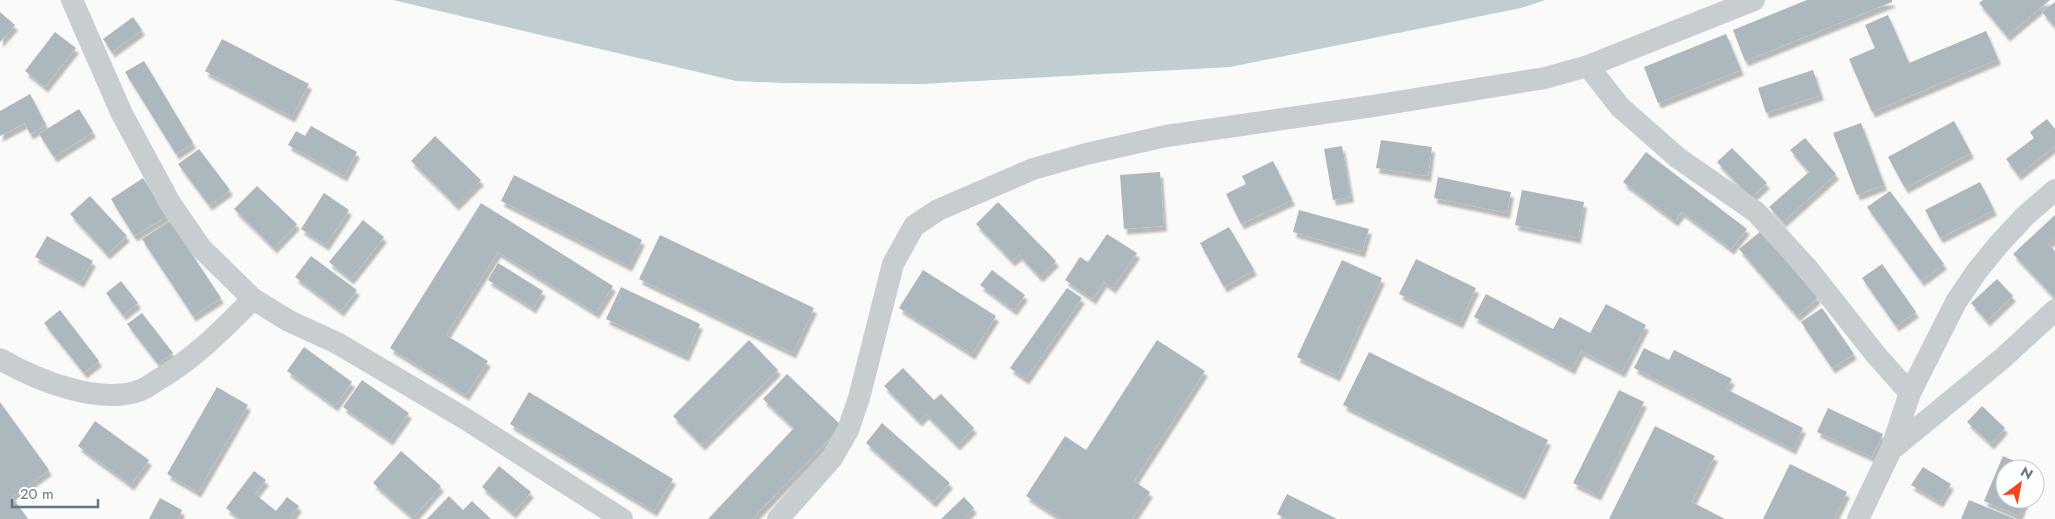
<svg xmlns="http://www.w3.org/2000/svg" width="2055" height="519" viewBox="0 0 2055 519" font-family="Jost,sans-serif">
<defs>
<filter id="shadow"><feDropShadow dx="3" dy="5.5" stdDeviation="1" flood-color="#0004"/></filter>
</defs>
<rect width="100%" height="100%" fill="#fafaf8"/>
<path fill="#c0cdd1" d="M 393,0 L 1545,0 L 1521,8 L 1230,67 L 921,84 L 783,83 L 736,81 Z"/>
<path fill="#adb8be" filter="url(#shadow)" d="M 1807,0 L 1892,0 L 1892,2 L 1745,61 L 1733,30 Z
M 1983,0 L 2050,0 L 2007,36 L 1979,3 Z
M 2055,2 L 2055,27 L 2042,12 Z
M 0,12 L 15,25 L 0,42 Z
M 1888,15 L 1909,63 L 1986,31 L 1998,59 L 1872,112 L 1849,59 L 1875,48 L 1865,25 Z
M 133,17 L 142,30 L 112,52 L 103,39 Z
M 55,32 L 76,48 L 45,87 L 25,71 Z
M 1726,34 L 1741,70 L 1658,103 L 1644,67 Z
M 222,39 L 309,84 L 292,117 L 205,71 Z
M 144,61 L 193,143 L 176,154 L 125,72 Z
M 1813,70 L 1821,95 L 1766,113 L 1758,88 Z
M 30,94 L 46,125 L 30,134 L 25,123 L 0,136 L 0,111 Z
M 79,109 L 93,132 L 54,157 L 39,134 Z
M 2047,119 L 2055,129 L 2055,146 L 2018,175 L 2006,159 L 2034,138 L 2030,132 Z
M 1954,121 L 1971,153 L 1905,188 L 1888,157 Z
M 1861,123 L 1884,185 L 1857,195 L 1833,133 Z
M 311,126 L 357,152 L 344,176 L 288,145 L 296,131 L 305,136 Z
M 435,136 L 481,180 L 456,205 L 411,161 Z
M 1805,138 L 1836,174 L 1783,222 L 1769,207 L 1809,172 L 1790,150 Z
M 1381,140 L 1432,147 L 1428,176 L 1376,168 Z
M 1342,146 L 1351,197 L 1333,200 L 1324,149 Z
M 1732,148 L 1767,183 L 1751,198 L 1717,162 Z
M 199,149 L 230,190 L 209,205 L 178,164 Z
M 1646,152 L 1747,229 L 1731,249 L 1682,212 L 1675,221 L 1623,182 Z
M 1273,161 L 1292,200 L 1241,224 L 1226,194 L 1246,184 L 1242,176 Z
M 1160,172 L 1164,226 L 1124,229 L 1120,175 Z
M 514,175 L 642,240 L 629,266 L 501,201 Z
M 1438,177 L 1511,192 L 1507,213 L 1434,198 Z
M 143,178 L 167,216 L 134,236 L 111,199 Z
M 1980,182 L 1994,210 L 1940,238 L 1925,210 Z
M 257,186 L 297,224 L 274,248 L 234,209 Z
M 1522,190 L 1584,202 L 1578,238 L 1515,225 Z
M 1890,191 L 1944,264 L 1921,281 L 1867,207 Z
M 324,193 L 349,210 L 326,245 L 301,229 Z
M 90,196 L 127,236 L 107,254 L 70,214 Z
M 998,202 L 1056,261 L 1040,277 L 1019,255 L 1012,261 L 976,224 Z
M 481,203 L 613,286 L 596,313 L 498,252 L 446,335 L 488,361 L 466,395 L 390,348 Z
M 1299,210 L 1369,229 L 1362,252 L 1293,232 Z
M 2055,215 L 2055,237 L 2048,244 L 2055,251 L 2055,295 L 2053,296 L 2013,254 Z
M 363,220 L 384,237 L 351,279 L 329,262 Z
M 170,221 L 221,298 L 193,316 L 142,239 Z
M 1229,227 L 1254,270 L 1224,287 L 1200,243 Z
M 1761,231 L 1818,298 L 1797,316 L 1739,249 Z
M 1107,234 L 1137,253 L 1113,288 L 1104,282 L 1093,299 L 1065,280 L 1080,257 L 1088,262 Z
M 660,235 L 814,308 L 793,353 L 639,279 Z
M 47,236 L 93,261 L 81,282 L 35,257 Z
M 311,256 L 357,290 L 341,311 L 295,277 Z
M 1416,259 L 1476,288 L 1460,323 L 1399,294 Z
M 1342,260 L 1382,278 L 1337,376 L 1297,357 Z
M 498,263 L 543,291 L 533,308 L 488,280 Z
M 1882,264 L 1916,312 L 1896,326 L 1862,278 Z
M 923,270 L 996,316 L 972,354 L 899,308 Z
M 992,270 L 1025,295 L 1014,310 L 980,285 Z
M 1997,279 L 2013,296 L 1987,321 L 1971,303 Z
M 121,281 L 138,303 L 123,315 L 106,293 Z
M 621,287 L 700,324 L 686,356 L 606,319 Z
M 1067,288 L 1082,298 L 1026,379 L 1010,368 Z
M 1486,294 L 1553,329 L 1560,317 L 1590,333 L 1606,304 L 1646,325 L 1622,372 L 1581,351 L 1572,369 L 1474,317 Z
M 1822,308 L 1854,354 L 1832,368 L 1801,322 Z
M 60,310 L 99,361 L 84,373 L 44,323 Z
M 142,313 L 173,353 L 158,364 L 127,324 Z
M 749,340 L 778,370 L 702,445 L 673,416 Z
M 1157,340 L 1205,371 L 1134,481 L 1150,492 L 1132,519 L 1061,519 L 1026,496 L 1065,436 L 1086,450 Z
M 304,347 L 352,382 L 335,406 L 287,371 Z
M 1644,348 L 1669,360 L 1674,350 L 1732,379 L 1726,389 L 1803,428 L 1793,449 L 1634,368 Z
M 1369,352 L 1548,440 L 1522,494 L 1343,405 Z
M 903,368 L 934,400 L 941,394 L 974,428 L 957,445 L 926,414 L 919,421 L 884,386 Z
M 787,374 L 842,426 L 752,519 L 708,519 L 794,428 L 763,399 Z
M 362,380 L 409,413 L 390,440 L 343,407 Z
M 217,387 L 248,405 L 198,492 L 167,474 Z
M 1619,390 L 1644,402 L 1598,495 L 1573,483 Z
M 529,392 L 673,479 L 654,511 L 510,424 Z
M 0,402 L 49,470 L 12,497 L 28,519 L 0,519 Z
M 1982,406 L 2005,428 L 1991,444 L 1967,422 Z
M 1828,408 L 1883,434 L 1872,457 L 1817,432 Z
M 95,421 L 149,460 L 131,485 L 78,446 Z
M 882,423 L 950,483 L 933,502 L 866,443 Z
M 1655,426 L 1715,456 L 1692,502 L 1725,519 L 1609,519 Z
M 401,451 L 441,486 L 413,518 L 373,483 Z
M 2003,456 L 2033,469 L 2005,469 L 2005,499 L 2026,499 L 2019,516 L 1984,501 Z
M 1790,464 L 1847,492 L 1834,519 L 1763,519 Z
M 499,466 L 531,492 L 513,513 L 482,487 Z
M 1923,467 L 1951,484 L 1940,502 L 1911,485 Z
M 254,471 L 266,480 L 255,494 L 276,511 L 287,497 L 299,506 L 290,519 L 240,519 L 226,508 Z
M 1287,494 L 1337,519 L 1286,519 L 1277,514 Z
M 449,496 L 463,510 L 472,501 L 491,519 L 427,519 Z
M 964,497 L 974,508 L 963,519 L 941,519 Z
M 160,498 L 182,510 L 178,519 L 149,519 Z
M 1969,500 L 2015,519 L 1961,519 Z"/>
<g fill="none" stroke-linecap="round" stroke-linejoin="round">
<path stroke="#c8cdd0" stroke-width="22" d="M 72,0 L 122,114 L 170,203 L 201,248 L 253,299 L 289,321 L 337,343 L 464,418 L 622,519
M 1588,66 L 1620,107 L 1678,158 L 1756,212 L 1809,270 L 1876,355 L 1910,393
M 0,359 C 36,380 100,406 141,390 C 148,387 154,382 161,378 C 196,357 224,328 253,299
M 1891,450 L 2003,358 L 2055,310
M 778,519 L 832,458 L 848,430 L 859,398 L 893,264 L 914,226 L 938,210 L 1033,169 L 1086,154 L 1166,136 L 1373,106 L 1545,78 L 1588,66 L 1754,0
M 1858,519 L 1891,450 L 1910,393 L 1956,302 L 1977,271 L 1999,244 L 2025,216 L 2055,190"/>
</g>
<g transform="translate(2020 484) rotate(32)"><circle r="24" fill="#ffffff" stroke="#c0c9cf"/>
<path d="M0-4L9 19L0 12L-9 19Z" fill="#f4471e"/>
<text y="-8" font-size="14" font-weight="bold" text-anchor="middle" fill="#627886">N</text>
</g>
<path d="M12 499v8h86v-8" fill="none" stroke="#627886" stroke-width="2.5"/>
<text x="20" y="499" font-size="15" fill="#627886" stroke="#ffffff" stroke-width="4" paint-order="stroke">20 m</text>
</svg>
